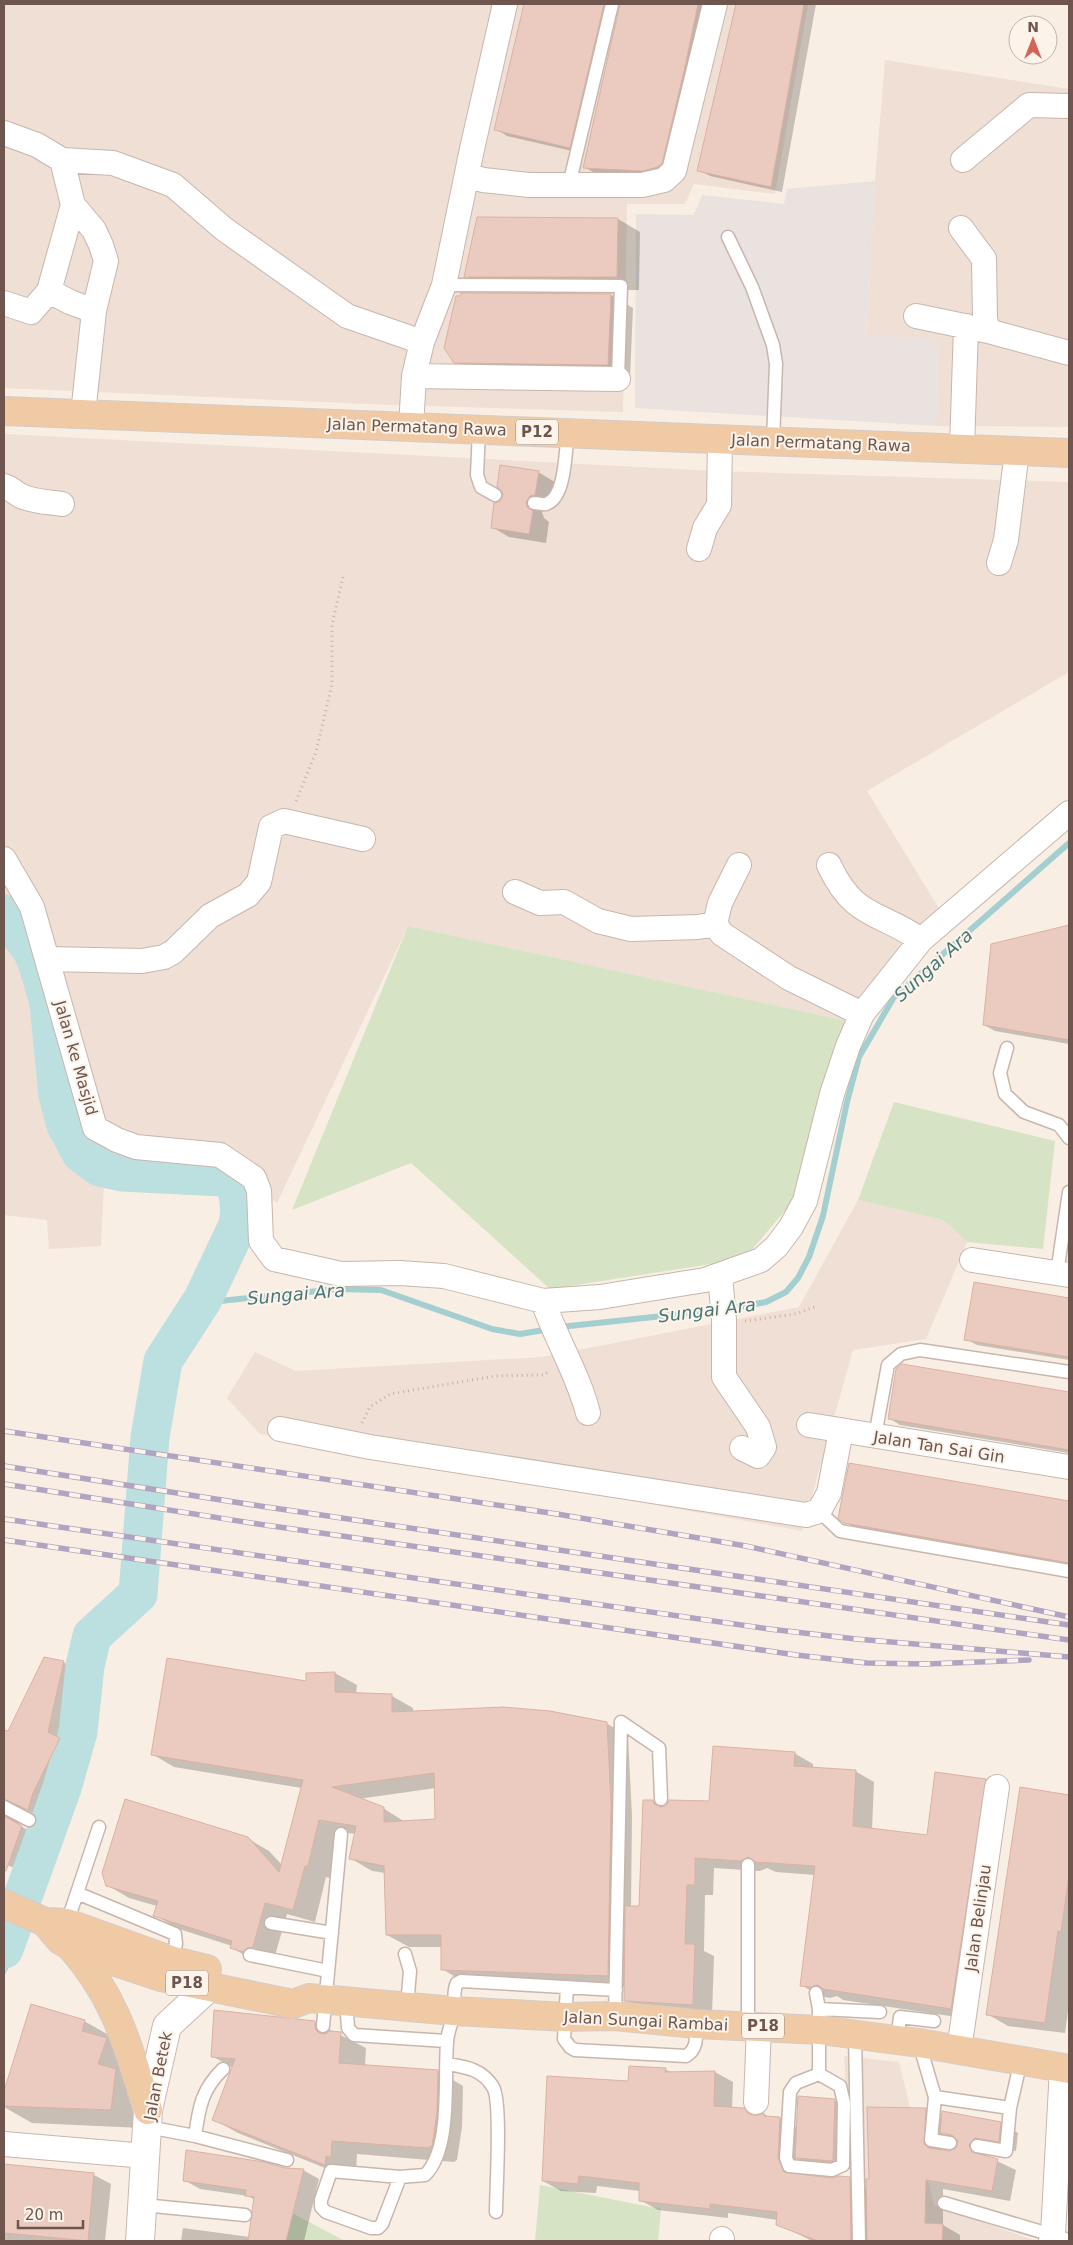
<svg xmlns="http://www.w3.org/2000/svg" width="1073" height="2245" viewBox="0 0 1073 2245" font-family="'DejaVu Sans',sans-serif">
<rect width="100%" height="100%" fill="#f9eee4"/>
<path fill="#efdfd4" d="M 4,4 L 808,4 L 775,194 L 694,184 L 685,204 L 627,204 L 623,412 L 393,405 L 4,388 Z
M 885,60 L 1069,89 L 1069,427 L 937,426 L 938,340 L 867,335 L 875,181 Z
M 4,434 L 716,471 L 1069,482 L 1069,672 L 867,791 L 946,920 L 866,1025 L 408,926 L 277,1203 L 231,1169 L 208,1163 L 125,1156 L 98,1147 L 80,1128 L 72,1100 L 54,1000 L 41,952 L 4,900 Z
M 4,932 L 35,974 L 53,1117 L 72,1150 L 104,1182 L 101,1246 L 49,1249 L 47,1220 L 4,1215 Z
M 858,1200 L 943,1220 L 967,1242 L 926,1339 L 853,1350 L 802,1531 L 260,1434 L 227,1398 L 255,1352 L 296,1371 L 542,1357 L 799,1307 Z
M 844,2056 L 899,2062 L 934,2205 L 1036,2241 L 853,2241 Z"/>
<path fill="#e9e2de" d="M 875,181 L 867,334 L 938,340 L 937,426 L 635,408 L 636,214 L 694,215 L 702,195 L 784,204 L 787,189 Z"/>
<path fill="#d6e4c5" d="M 408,926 L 866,1025 L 794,1200 L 744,1259 L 550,1289 L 411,1163 L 292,1210 Z
M 894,1102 L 1055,1141 L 1043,1249 L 967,1242 L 943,1220 L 858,1200 Z
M 540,2185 L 661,2209 L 658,2241 L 535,2241 Z
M 292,2213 L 345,2241 L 286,2241 Z"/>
<path fill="#bcdfe0" stroke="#a3cfd0" d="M 4,1935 L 22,1943 L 4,1975 Z"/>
<path fill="#0003" fill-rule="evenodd" d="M 526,4 L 619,4 L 615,8 L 581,153 L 507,136 L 496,129 Z
M 621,4 L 710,4 L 669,173 L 595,173 L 584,167 Z
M 737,4 L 816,4 L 782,192 L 710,176 L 699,170 Z
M 478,218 L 618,219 L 640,232 L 639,290 L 488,289 L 466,276 Z
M 611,295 L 633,308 L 630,377 L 477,375 L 455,362 Z
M 538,472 L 555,482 L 542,512 L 544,518 L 549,522 L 546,543 L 509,537 L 492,527 L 500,503 Z
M 1069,926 L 1069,1044 L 995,1031 L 984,1025 L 992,945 Z
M 975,1283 L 1069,1299 L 1069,1360 L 977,1345 L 966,1339 Z
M 902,1365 L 1069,1393 L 1069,1453 L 900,1425 L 889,1418 Z
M 850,1465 L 1069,1502 L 1069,1566 L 856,1529 L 845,1522 Z
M 63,1662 L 84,1674 L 69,1745 L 80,1751 L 54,1805 L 49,1821 L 26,1810 L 17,1816 L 19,1825 L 43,1839 L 31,1874 L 4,1864 L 4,1731 L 9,1732 Z
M 335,1673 L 357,1685 L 356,1694 L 392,1696 L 413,1708 L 413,1712 L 606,1723 L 628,1736 L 632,1816 L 631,1908 L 640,1907 L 653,1801 L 664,1807 L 710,1802 L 794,1753 L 813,1764 L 813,1768 L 855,1771 L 874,1782 L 872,1830 L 928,1836 L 985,1780 L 1004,1791 L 970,2019 L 843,2000 L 837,1996 L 830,1998 L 820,1996 L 801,1985 L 815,1875 L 776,1872 L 767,1868 L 760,1871 L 714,1868 L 713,1895 L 705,1895 L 704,1951 L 714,1956 L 712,2015 L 644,2011 L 625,2000 L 625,1987 L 464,1982 L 442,1969 L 442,1947 L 409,1947 L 387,1935 L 386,1873 L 372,1871 L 350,1858 L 356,1834 L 340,1832 L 330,1878 L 326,1877 L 315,1922 L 287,1914 L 274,1959 L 253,1960 L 232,1948 L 232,1946 L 176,1928 L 155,1915 L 157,1906 L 129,1898 L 107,1885 L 247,1838 L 269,1851 L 282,1865 L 302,1788 L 174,1767 L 152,1754 L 308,1682 L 308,1674 ZM 436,1788 L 437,1820 L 405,1822 L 383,1808 L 358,1799 Z
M 1021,1788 L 1069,1796 L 1069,2004 L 1065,2033 L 1008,2026 L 987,2014 Z
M 32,2006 L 84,2021 L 116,2039 L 142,2128 L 32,2123 L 4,2107 L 4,2095 Z
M 315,2022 L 366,2048 L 365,2066 L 438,2071 L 463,2086 L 462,2127 L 457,2160 L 454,2162 L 357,2154 L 356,2171 L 350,2178 L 238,2133 L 213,2119 L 233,2068 L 212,2056 Z
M 665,2069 L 672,2073 L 715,2072 L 733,2082 L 732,2109 L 744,2110 L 756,2117 L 764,2114 L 769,2117 L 780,2118 L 798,2128 L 834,2100 L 851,2110 L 850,2169 L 813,2167 L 796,2158 L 795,2169 L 798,2175 L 831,2179 L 849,2178 L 867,2189 L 870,2180 L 925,2110 L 942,2119 L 1000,2123 L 1018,2133 L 1016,2151 L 993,2148 L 986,2156 L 1016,2170 L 1010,2201 L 943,2189 L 943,2225 L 960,2235 L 960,2241 L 812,2241 L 778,2224 L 778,2220 L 728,2213 L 728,2218 L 658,2210 L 640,2200 L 640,2191 L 597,2186 L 596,2193 L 561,2191 L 543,2181 L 629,2082 ZM 943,2133 L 959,2143 L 957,2149 L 949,2152 L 942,2151 Z
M 4,2165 L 94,2175 L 111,2184 L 105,2241 L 4,2240 Z
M 285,2169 L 303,2170 L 319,2179 L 304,2241 L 181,2241 L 183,2228 L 250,2237 L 255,2200 L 248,2196 L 200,2189 L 184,2180 Z"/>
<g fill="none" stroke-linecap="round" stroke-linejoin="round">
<path stroke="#a3cfd0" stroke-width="6" d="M 203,1299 L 220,1301 L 338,1289 L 381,1290 L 492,1329 L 520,1334 L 550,1329
M 560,1327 L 728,1309 L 766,1302 L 786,1292 L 798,1278 L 809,1257 L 823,1216 L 847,1102 L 859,1057 L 894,997 L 1069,843"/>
<path stroke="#bcdfe0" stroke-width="39" d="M 4,914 L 32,950 L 39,968 L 49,1003 L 58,1095 L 66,1125 L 81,1153 L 100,1167 L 122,1172 L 221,1177 L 234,1182 C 240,1196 241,1209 238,1225 L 203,1299 L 163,1361 L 150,1437 L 138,1594 L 92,1636 L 85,1666 L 78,1732 L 62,1788 L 4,1949"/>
</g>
<path fill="#ebcbc0" stroke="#dbb1a2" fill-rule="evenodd" d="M 524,4 L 604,4 L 570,148 L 494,130 Z
M 620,4 L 698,4 L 684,71 L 662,164 L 657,167 L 643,171 L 583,168 Z
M 736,4 L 804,4 L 771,187 L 697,171 Z
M 477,217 L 618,218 L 617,277 L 464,277 Z
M 461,293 L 611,294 L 608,365 L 454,363 L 444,348 L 456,296 L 460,296 Z
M 500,465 L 539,471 L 535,495 L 530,496 L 526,502 L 527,507 L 533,511 L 529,534 L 491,528 L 494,503 L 499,502 L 503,495 L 502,491 L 497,487 Z
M 1069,925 L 1069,1040 L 983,1025 L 991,944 Z
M 974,1282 L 1069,1298 L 1069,1357 L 964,1340 Z
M 902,1364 L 1069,1392 L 1069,1450 L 888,1419 L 896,1369 Z
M 849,1463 L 1069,1501 L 1069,1563 L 844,1523 L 838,1518 Z
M 44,1657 L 64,1661 L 48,1732 L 60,1738 L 33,1793 L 28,1810 L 4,1799 L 4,1730 L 8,1731 Z
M 167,1658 L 306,1681 L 306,1673 L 335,1672 L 335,1692 L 392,1694 L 392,1712 L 503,1707 L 550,1711 L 607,1722 L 611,1803 L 608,1976 L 441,1970 L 441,1935 L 386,1935 L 384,1866 L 349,1859 L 356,1826 L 319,1820 L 308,1866 L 305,1866 L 293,1910 L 265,1903 L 253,1947 L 247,1948 L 243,1952 L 230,1948 L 232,1941 L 153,1916 L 158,1901 L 106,1886 L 102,1873 L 125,1799 L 248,1837 L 279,1872 L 303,1780 L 151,1755 ZM 434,1773 L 435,1819 L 384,1822 L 384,1807 L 332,1787 Z
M 713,1746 L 795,1752 L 794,1766 L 856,1770 L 853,1826 L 927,1835 L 935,1772 L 986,1779 L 951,2009 L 823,1989 L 818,1985 L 810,1987 L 800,1986 L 815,1866 L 755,1862 L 748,1857 L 741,1861 L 695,1858 L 695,1885 L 687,1885 L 685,1944 L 695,1944 L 693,2005 L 624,2001 L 625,1906 L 639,1906 L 643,1800 L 653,1800 L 654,1804 L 661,1807 L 666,1806 L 669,1800 L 709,1801 Z
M 1020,1787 L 1069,1795 L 1069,1876 L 1061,1932 L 1058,1931 L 1045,2023 L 986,2015 Z
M 4,1816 L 22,1826 L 6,1871 L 4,1871 Z
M 31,2004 L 85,2020 L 82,2031 L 107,2038 L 98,2064 L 116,2069 L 111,2110 L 4,2106 L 4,2091 Z
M 214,2010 L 315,2021 L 315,2029 L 319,2033 L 326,2034 L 329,2031 L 341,2032 L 339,2063 L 438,2070 L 437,2112 L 432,2146 L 428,2148 L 332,2141 L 331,2157 L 326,2156 L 325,2165 L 212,2120 L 235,2059 L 211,2057 Z
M 629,2066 L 666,2068 L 665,2072 L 715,2071 L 714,2106 L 744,2108 L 748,2113 L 755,2116 L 764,2113 L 764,2116 L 780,2117 L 778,2158 L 784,2172 L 831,2178 L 839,2176 L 850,2177 L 851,2241 L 818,2241 L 776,2225 L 777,2212 L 710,2204 L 710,2209 L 639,2201 L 639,2183 L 579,2176 L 578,2184 L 542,2181 L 547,2076 L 628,2081 Z
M 798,2096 L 835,2099 L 833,2161 L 795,2158 Z
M 867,2107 L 926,2108 L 924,2144 L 929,2148 L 949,2151 L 956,2148 L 958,2141 L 952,2135 L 940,2133 L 942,2111 L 1001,2122 L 999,2142 L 975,2138 L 969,2145 L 972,2152 L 998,2159 L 992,2191 L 926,2180 L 925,2223 L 943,2224 L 942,2241 L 867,2241 L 866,2179 L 869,2179 Z
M 186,2150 L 264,2162 L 285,2168 L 304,2169 L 286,2241 L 248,2241 L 254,2197 L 245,2196 L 246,2190 L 183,2181 Z
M 4,2164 L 94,2173 L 88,2241 L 4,2233 Z"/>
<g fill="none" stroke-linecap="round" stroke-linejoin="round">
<g stroke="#c8b6ac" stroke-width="15">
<path id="lane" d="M 569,185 L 612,4
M 728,237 L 752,287 L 773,345 L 776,364 L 773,441
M 444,285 L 621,286 L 618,379
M 479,430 L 477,475 L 481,487 L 495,495
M 534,503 C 538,503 543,505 546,504 C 566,498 565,451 568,433
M 1007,1048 L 1000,1073 L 1005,1094 L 1024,1112 L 1059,1125 L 1069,1138
M 1057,1273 L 1069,1192
M 875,1436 L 888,1365 L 901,1354 L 920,1350 L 1069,1372
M 819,1511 L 840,1531 L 1069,1571
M 621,1722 L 659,1748 L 661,1799
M 4,1807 L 29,1820
M 748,1865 L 748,2025
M 77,1893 L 175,1934 L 176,1944 L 170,1960
M 67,1923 L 99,1827
M 271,1923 L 332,1933
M 405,1954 L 410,1971 L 407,2006
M 250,1955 L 328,1971
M 567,1987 L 564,2039 L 570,2047 L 575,2050 L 686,2056 C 698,2049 696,2037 696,2024
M 816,1993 L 819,2009 L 819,2074
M 346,2001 L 348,2028 L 354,2035 L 446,2041
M 819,2009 L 880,2012
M 615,2016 L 621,1722
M 323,2026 L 341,1834
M 855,2035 L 859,2241
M 897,2040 L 900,2017 L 934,2021
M 919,2043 L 935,2097 L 1010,2108 L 1021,2060
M 447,2064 C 466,2067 482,2069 493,2087 C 502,2101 496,2191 496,2212
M 819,2074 L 840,2086 L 844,2103 L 843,2165 L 832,2170 L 789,2166 L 786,2158 L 790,2092 L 796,2083 Z
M 935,2097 L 931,2140 L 950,2143
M 148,2127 L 195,2136 L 287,2160
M 195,2136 C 199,2107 202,2089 223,2069
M 977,2146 L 1006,2151 L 1010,2108
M 400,2177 L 382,2224 L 378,2228 L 371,2228 L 326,2212 L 321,2207 L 321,2200 L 331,2171 L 400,2177 L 425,2175 C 452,2148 444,2080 447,2043 C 447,2033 452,2023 454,2013 C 456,2003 452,1992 457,1983 L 461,1981 L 616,1990
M 944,2203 L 1069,2240
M 143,2205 L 245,2215"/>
</g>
<g stroke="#c8b6ac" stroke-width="26">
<path id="street" d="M 4,133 L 37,145 L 62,160 L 113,163 L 173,185 L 224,229 L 347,316 L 422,342
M 62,160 L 73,205 L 94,230 L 101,245 L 106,261 L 94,311 L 83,414
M 963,160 L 1029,105 L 1069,106
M 467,175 L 483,180 L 529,185 L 642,185 L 664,180 L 674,171 L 715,4
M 961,228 L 984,259 L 985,319 L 988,331
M 49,291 L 70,302 L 94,311
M 4,303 L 31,312 L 49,291 L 73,205
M 916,316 L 988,331 L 1069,353
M 414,376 L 618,379
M 411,427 L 414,376 L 422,342 L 444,285 L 472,149 L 505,4
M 962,449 L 966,326
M 4,486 C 11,488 15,493 21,496 C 34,502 49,502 62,504
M 699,549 L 705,528 L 719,505 L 720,439
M 999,563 L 1006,540 L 1017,451
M 4,859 L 32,907 L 95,1128 L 117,1140 L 136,1147 L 220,1155 L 254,1178 L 259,1191 L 261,1241 L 274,1259 L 341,1274 L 400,1273 L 444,1276 L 543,1301 L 600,1297 L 705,1280 L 761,1260 L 776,1247 L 791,1227 L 805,1201 L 832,1094 L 848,1046 L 862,1014 L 921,940 L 1069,813
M 739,865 L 720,903 L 715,924 L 722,934 L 789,978 L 862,1014
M 829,865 C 854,919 879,911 921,940
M 515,892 L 540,903 L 564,902 L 598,921 L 631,929 L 698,927 L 715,924
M 48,959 L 142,961 L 164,957 L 173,952 L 210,916 L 248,895 L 259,882 L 271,827 L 284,821 L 363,839
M 972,1260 L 1069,1275
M 720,1275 L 724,1320 L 724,1377 L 758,1427 L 764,1447 L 758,1456 L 742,1448
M 543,1301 C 556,1339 578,1374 588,1413
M 809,1425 L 1069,1467
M 280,1429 L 370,1447 L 806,1515 L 819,1511 L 829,1493 L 841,1431
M 959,2050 L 997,1787
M 756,2102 L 759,2026
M 4,2144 L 146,2156
M 722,2239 L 722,2241
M 1051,2241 L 1053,2234 L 1062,2068"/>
</g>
<g stroke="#cdb7ad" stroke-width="30">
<path id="secondary" d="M 140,2241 L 148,2110 L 167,2026 L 208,1988"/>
</g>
<g stroke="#d4ccca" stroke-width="30">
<path id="primary" d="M 4,411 L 1069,453
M 4,1904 L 45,1922 L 60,1940 L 69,1945 L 92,1954 L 161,1977 L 293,2004 L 309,1998 L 454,2011 L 566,2017 L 615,2016 L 696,2024 L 820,2030 L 919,2043 L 1069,2069
M 45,1922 L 67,1923 L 170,1960 L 207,1969
M 70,1946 C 116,1997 128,2046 148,2110"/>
</g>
<path stroke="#cfafa3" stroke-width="3" stroke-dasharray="1 4" stroke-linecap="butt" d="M 296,801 L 316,752 L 332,684 L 332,625 L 343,577
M 745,1321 L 796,1314 L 817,1306
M 362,1423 L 370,1407 L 390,1394 L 495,1376 L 543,1375 L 550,1371"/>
<use href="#lane" stroke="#fff" stroke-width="12"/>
<use href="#street" stroke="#fff" stroke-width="24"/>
<use href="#secondary" stroke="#fff" stroke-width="28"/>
<use href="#primary" stroke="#f0caa5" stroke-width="28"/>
<g stroke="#b0a5c0" stroke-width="5.5">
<path id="rail" d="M 4,1431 L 557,1514 L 746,1546 L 1069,1617
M 4,1466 L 260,1506 L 1069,1625
M 4,1484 L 258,1524 L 1069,1640
M 4,1519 L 769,1629 L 856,1639 L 1069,1657
M 4,1540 L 796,1655 L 867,1663 L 926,1664 L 1029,1660"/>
</g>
<use href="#rail" stroke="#fcf3ea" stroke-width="4" stroke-dasharray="11" stroke-linecap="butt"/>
</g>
<g text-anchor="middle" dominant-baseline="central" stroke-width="4" stroke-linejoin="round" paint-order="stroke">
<g fill="#fcf3ea" stroke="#99847c" stroke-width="1">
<rect x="516" y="419.5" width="42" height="25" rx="4"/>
<rect x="166" y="1970.5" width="42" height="25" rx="4"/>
<rect x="742" y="2013.5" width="42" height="25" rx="4"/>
</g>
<g font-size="15" font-weight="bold" fill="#6e554d">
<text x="537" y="432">P12</text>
<text x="187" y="1983">P18</text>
<text x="763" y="2026">P18</text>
</g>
<g font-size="16" fill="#6e554d" stroke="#fcf3ea">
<text transform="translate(417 427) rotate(2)">Jalan Permatang Rawa</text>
<text transform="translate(821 443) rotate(2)">Jalan Permatang Rawa</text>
<text transform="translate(76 1058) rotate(74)">Jalan ke Masjid</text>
<text transform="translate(939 1447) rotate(9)">Jalan Tan Sai Gin</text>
<text transform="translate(978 1918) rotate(-82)">Jalan Belinjau</text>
<text transform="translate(646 2021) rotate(3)">Jalan Sungai Rambai</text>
<text transform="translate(158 2076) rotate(-79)">Jalan Betek</text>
</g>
<g font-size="18" font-style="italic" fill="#477778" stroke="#fcf3ea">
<text transform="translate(933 965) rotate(-42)">Sungai Ara</text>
<text transform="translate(296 1294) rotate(-5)">Sungai Ara</text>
<text transform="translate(707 1310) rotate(-7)">Sungai Ara</text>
</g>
</g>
<rect width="1073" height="2245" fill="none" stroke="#6e554d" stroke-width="10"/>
<g transform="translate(1033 40)"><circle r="24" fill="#fcf3ea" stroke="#c3b4ab"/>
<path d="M0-4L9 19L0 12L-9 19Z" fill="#d46459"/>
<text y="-8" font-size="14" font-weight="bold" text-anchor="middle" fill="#6e554d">N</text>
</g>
<path d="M18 2220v8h65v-8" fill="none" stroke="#6e554d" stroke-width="2.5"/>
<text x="25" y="2220" font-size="15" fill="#6e554d" stroke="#fcf3ea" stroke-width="4" paint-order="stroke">20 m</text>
</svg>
